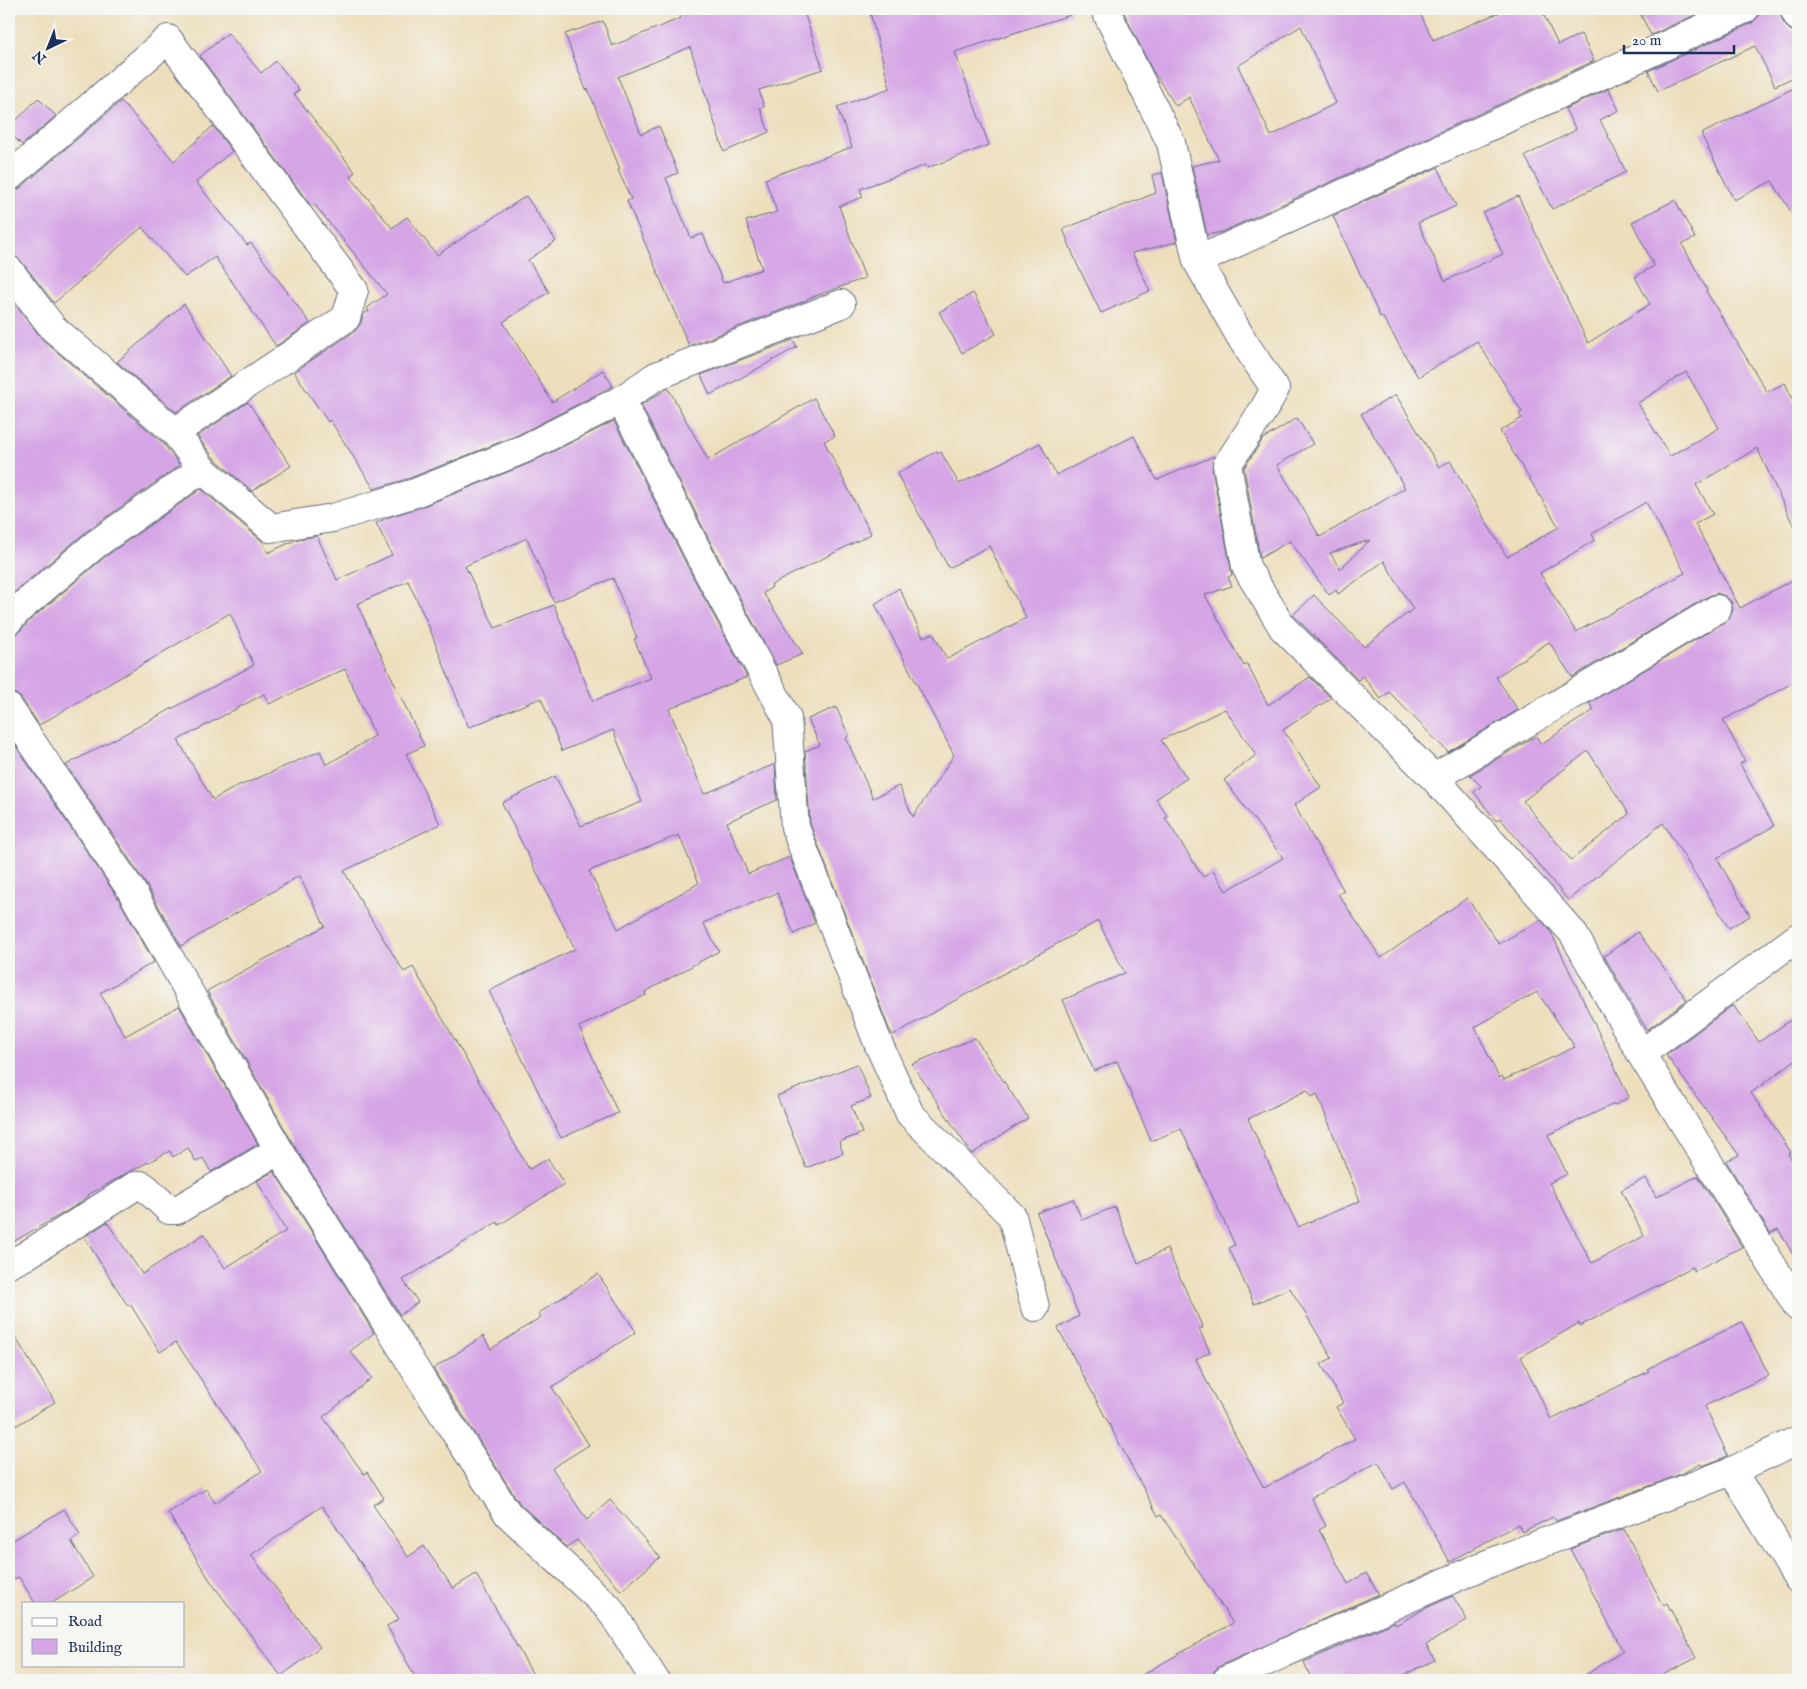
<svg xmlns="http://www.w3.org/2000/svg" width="1807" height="1689" viewBox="0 0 1807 1689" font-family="'IM FELL English',serif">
<rect width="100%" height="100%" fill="#f6f6f2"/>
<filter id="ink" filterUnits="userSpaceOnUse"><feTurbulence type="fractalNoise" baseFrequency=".02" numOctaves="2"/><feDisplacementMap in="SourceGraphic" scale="10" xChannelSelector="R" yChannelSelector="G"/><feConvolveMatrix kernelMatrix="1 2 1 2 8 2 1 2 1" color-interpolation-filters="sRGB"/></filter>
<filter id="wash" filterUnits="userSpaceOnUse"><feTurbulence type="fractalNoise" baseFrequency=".0096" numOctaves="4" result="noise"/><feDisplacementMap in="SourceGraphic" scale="20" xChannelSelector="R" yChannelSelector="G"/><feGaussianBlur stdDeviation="1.12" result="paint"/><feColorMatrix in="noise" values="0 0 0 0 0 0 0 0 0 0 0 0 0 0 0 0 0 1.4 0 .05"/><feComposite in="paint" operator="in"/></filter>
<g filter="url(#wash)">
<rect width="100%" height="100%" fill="#eddebc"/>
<g id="blocks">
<path fill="#d5a5e6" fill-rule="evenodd" d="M 677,9 L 803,9 L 823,69 L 759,90 L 764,107 L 760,108 L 769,132 L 724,152 L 690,47 L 618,77 L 641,134 L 659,126 L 678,173 L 666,178 L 691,238 L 703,234 L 723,283 L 762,269 L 746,221 L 777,212 L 765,179 L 852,147 L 837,107 L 890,88 L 869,9 L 1070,9 L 1070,15 L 955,52 L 989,145 L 927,168 L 926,165 L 860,189 L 863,197 L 839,206 L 865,278 L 807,299 L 807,300 L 689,346 L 627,201 L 631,199 L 618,170 L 620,169 L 588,89 L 586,90 L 565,34 L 603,21 L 612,46 L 681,18 Z
M 1122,9 L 1418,9 L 1433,40 L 1508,9 L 1541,9 L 1558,45 L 1581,34 L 1594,61 L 1222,232 L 1207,235 L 1192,166 L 1219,160 L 1189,97 L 1176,106 L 1152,70 ZM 1301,26 L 1336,103 L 1271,136 L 1238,66 Z
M 1638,9 L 1694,9 L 1697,14 L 1651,35 Z
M 1767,9 L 1778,9 L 1784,24 L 1790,30 L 1798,32 L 1798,75 L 1775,86 L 1755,46 L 1658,91 L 1648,71 L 1752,23 L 1757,18 L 1760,12 Z
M 228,33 L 261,73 L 276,61 L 299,90 L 294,94 L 355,172 L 350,176 L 392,228 L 407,217 L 437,255 L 526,196 L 556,241 L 528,260 L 549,292 L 503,322 L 552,402 L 603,370 L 613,386 L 518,435 L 410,478 L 374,489 L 330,420 L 328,422 L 294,372 L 355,331 L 361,323 L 363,314 L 369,311 L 367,308 L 387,294 L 314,204 L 311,206 L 200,56 Z
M 1798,86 L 1798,223 L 1772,181 L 1734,200 L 1701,134 Z
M 1608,89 L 1619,110 L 1600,120 L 1626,172 L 1552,209 L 1525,156 L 1576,130 L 1565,109 Z
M 38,98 L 56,116 L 22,145 L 9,132 L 9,128 Z
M 121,101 L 174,161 L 213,126 L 232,151 L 196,182 L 247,245 L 251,243 L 310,323 L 276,346 L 215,257 L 185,277 L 142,227 L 54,303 L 21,261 L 15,256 L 9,255 L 9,192 L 19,189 Z
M 1438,167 L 1456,206 L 1418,223 L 1445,281 L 1503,254 L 1483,213 L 1518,196 L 1588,343 L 1650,304 L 1635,277 L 1654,266 L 1632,222 L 1675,200 L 1695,238 L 1682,244 L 1707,290 L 1706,291 L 1767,392 L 1785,383 L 1798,411 L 1798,535 L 1757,448 L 1696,485 L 1713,514 L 1695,524 L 1740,608 L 1798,577 L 1798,680 L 1723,720 L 1745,761 L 1740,764 L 1774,826 L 1717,858 L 1750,916 L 1729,928 L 1663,823 L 1568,900 L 1500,818 L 1496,821 L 1474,792 L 1481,786 L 1470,775 L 1536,736 L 1541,744 L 1594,710 L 1589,703 L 1725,622 L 1730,617 L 1733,609 L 1731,601 L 1725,596 L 1717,593 L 1709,596 L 1572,677 L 1549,642 L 1496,677 L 1518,710 L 1448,752 L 1389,692 L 1381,699 L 1363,676 L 1358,680 L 1293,615 L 1314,595 L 1364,647 L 1413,609 L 1384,561 L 1338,594 L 1336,590 L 1329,595 L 1290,541 L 1260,558 L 1244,468 L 1263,439 L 1297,418 L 1313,444 L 1277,465 L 1320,537 L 1405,488 L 1361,414 L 1396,395 L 1439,467 L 1450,461 L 1507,557 L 1559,527 L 1500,431 L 1522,418 L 1519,414 L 1522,412 L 1477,341 L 1418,377 L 1382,316 L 1380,317 L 1333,216 ZM 1686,372 L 1719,428 L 1670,456 L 1638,403 ZM 1646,502 L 1685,573 L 1576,632 L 1540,573 L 1595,540 L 1592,534 ZM 1370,540 L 1340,569 L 1330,553 ZM 1588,751 L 1629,814 L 1571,860 L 1523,801 Z
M 1162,173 L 1177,242 L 1132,253 L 1150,291 L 1101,313 L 1077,264 L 1063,229 L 1156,193 L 1152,175 Z
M 973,293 L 996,334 L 962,353 L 939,312 Z
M 9,296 L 43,340 L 163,443 L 180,465 L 87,531 L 9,597 Z
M 184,304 L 231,376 L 176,412 L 117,362 Z
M 793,340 L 797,347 L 710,395 L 701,375 Z
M 668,388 L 708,460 L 814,398 L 835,436 L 824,441 L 871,534 L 771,585 L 772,587 L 763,593 L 803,654 L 776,665 L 721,563 L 641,405 Z
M 248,402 L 291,466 L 252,491 L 214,458 L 197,436 Z
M 614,421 L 693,577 L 747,677 L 669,709 L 704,794 L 775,764 L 777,800 L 727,822 L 748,874 L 790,857 L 815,923 L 794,934 L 777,893 L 703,923 L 719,951 L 645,992 L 646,995 L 579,1027 L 618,1113 L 561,1138 L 489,991 L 575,949 L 502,803 L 555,776 L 581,826 L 642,802 L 613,730 L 562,751 L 541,698 L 470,727 L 468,726 L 427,622 L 408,581 L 357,604 L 424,746 L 406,754 L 440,824 L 344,871 L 368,914 L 404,972 L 413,967 L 529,1169 L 548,1159 L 564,1184 L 499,1225 L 497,1222 L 403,1280 L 418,1302 L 400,1315 L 292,1142 L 207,991 L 325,926 L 299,876 L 181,946 L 144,881 L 66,765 L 254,665 L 230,613 L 39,725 L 22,699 L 16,694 L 9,692 L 9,635 L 14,635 L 20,631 L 30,620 L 106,556 L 201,489 L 262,541 L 268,553 L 295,540 L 317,536 L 337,580 L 392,555 L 376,523 L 389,517 L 421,507 L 530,463 ZM 527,538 L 554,602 L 613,578 L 637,638 L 634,639 L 651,678 L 593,701 L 554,605 L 495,628 L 465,566 ZM 345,669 L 375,736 L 326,765 L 320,751 L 242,785 L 241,784 L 213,800 L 178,740 L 264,694 L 269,704 ZM 679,835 L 699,883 L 618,929 L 589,871 Z
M 1134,436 L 1157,480 L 1214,456 L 1212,468 L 1232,575 L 1228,577 L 1232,586 L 1205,595 L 1244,666 L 1247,664 L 1268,705 L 1310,677 L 1331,698 L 1283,730 L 1321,787 L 1294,805 L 1344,891 L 1338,894 L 1381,958 L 1467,898 L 1499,944 L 1541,920 L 1550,930 L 1629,1097 L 1615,1105 L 1614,1104 L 1548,1135 L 1567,1174 L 1549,1183 L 1592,1263 L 1644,1236 L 1621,1190 L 1646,1178 L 1656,1197 L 1698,1176 L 1742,1247 L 1694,1271 L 1692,1267 L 1580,1326 L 1579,1323 L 1521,1357 L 1551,1420 L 1649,1371 L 1647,1369 L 1742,1322 L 1769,1375 L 1705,1406 L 1728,1456 L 1702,1466 L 1701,1464 L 1676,1476 L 1556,1521 L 1553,1517 L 1522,1532 L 1518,1524 L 1450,1562 L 1405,1482 L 1393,1489 L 1378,1462 L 1311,1498 L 1326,1526 L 1319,1530 L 1348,1584 L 1366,1573 L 1379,1594 L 1220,1666 L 1214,1671 L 1210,1680 L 1133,1680 L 1233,1623 L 1161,1515 L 1158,1516 L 1058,1328 L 1079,1316 L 1037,1213 L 1073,1199 L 1082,1220 L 1115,1207 L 1138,1263 L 1167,1249 L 1203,1328 L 1199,1329 L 1210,1352 L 1196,1359 L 1216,1400 L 1264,1488 L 1355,1439 L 1336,1407 L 1343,1403 L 1321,1364 L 1332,1358 L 1290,1288 L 1254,1304 L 1229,1248 L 1235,1245 L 1181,1129 L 1151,1141 L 1117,1061 L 1094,1071 L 1063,1000 L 1125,973 L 1098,921 L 893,1035 L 889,1029 L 810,824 L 805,751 L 820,745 L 808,719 L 836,707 L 849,736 L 846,738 L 873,798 L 899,786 L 913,817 L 954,755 L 875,604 L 899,588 L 923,637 L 933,633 L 947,659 L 1026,618 L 989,546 L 949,568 L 897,474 L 937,451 L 939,453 L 941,452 L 959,484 L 1040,443 L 1056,475 ZM 1225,709 L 1256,755 L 1224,780 L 1283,858 L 1226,891 L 1213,870 L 1203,877 L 1165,818 L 1168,817 L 1156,799 L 1187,778 L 1161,740 ZM 1537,992 L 1575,1047 L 1504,1080 L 1502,1076 L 1499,1078 L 1475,1027 ZM 1307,1090 L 1312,1097 L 1317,1094 L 1360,1201 L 1298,1227 L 1248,1119 Z
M 9,736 L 118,898 L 154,962 L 100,993 L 125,1036 L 179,1006 L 258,1144 L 211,1172 L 203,1158 L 196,1162 L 188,1148 L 173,1157 L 170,1151 L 127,1173 L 88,1195 L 89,1196 L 67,1211 L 9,1244 Z
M 1638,932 L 1687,1000 L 1647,1030 L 1604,956 Z
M 1733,1005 L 1759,1042 L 1798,1015 L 1798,1058 L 1751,1093 L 1791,1152 L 1788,1154 L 1798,1170 L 1798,1263 L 1778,1229 L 1770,1233 L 1726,1161 L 1739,1155 L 1666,1055 Z
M 975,1038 L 1028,1118 L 972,1154 L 912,1064 Z
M 857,1064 L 871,1098 L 851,1106 L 862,1133 L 839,1142 L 843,1153 L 806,1168 L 777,1096 Z
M 274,1171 L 374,1333 L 350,1351 L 372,1378 L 323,1417 L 364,1474 L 367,1472 L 384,1498 L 373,1505 L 408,1557 L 424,1546 L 453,1588 L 476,1574 L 536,1680 L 417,1680 L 387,1626 L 399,1619 L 322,1506 L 251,1555 L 320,1647 L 281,1676 L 211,1582 L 168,1513 L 206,1489 L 215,1503 L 262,1471 L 176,1342 L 160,1352 L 130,1304 L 128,1306 L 84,1237 L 107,1222 L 142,1274 L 204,1234 L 225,1268 L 286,1231 L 257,1181 Z
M 598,1274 L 636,1332 L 552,1387 L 589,1445 L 552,1468 L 587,1520 L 610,1500 L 660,1557 L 621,1591 L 577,1540 L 566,1547 L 520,1504 L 433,1369 L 483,1336 L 491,1349 L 541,1317 L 539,1313 Z
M 9,1327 L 55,1402 L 9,1430 Z
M 64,1509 L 80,1535 L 71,1541 L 93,1577 L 52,1603 L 35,1603 L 19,1577 L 9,1581 L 9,1543 Z
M 1624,1529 L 1663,1605 L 1667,1603 L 1696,1658 L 1653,1680 L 1578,1680 L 1623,1651 L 1570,1549 Z
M 1453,1596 L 1467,1620 L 1426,1645 L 1435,1660 L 1393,1680 L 1312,1680 L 1304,1662 L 1394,1622 L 1396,1625 L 1424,1609 Z"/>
</g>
</g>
<g filter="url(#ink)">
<use href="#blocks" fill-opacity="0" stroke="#646c7f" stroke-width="1"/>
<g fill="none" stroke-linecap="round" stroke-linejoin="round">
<g stroke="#646c7f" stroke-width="30">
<path id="street" d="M 1105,9 L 1171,143 L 1197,261 L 1243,341 L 1275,389 L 1264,409 L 1227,465 L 1246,567 L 1283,628 L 1434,778 L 1573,933 L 1641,1054 L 1798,1307
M 1794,9 L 1798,17
M 9,177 L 168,39 L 354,290 L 346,318 L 175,432
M 1197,261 L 1745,9
M 9,270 L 53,328 L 175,432 L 202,469 L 271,528 L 333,518 L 415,493 L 524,449 L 621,400 L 656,376 L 841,304
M 621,400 L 707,570 L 787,718 L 795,827 L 878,1043 L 910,1114 L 1012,1216 L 1035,1307
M 9,620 L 19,609 L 96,544 L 202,469
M 9,708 L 131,890 L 279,1150 L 431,1395 L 508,1514 L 609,1608 L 655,1680
M 1434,778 L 1717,609
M 1641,1054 L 1798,937
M 9,1264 L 25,1256 L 135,1186 L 141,1185 L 146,1188 L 169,1210 L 177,1210 L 279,1150
M 1732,1471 L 1798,1579
M 1227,1680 L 1282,1654 L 1482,1566 L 1732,1471 L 1798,1440"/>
</g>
<use href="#street" stroke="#fff" stroke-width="28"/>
</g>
</g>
<rect width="1807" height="1689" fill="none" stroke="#f6f6f2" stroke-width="30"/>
<rect x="22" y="1602" width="162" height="65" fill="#f6f6f2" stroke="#9ea6b7"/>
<rect x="32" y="1618" width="25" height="8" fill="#ffffff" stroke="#9ea6b7"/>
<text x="68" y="1626" font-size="15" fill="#1b2f5e">Road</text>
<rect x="32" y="1639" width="25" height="15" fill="#d5a5e6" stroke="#9ea6b7"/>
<text x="68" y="1652" font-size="15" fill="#1b2f5e">Building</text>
<g transform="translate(48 48) rotate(223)" stroke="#f6f6f2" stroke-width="4" paint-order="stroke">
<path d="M0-4L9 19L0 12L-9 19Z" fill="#1b2f5e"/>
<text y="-8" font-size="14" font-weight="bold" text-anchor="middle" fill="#1b2f5e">N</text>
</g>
<path d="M1624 45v8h110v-8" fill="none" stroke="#1b2f5e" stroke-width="2.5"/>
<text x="1632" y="45" font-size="15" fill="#1b2f5e" stroke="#f6f6f2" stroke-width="4" paint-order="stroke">20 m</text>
</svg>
